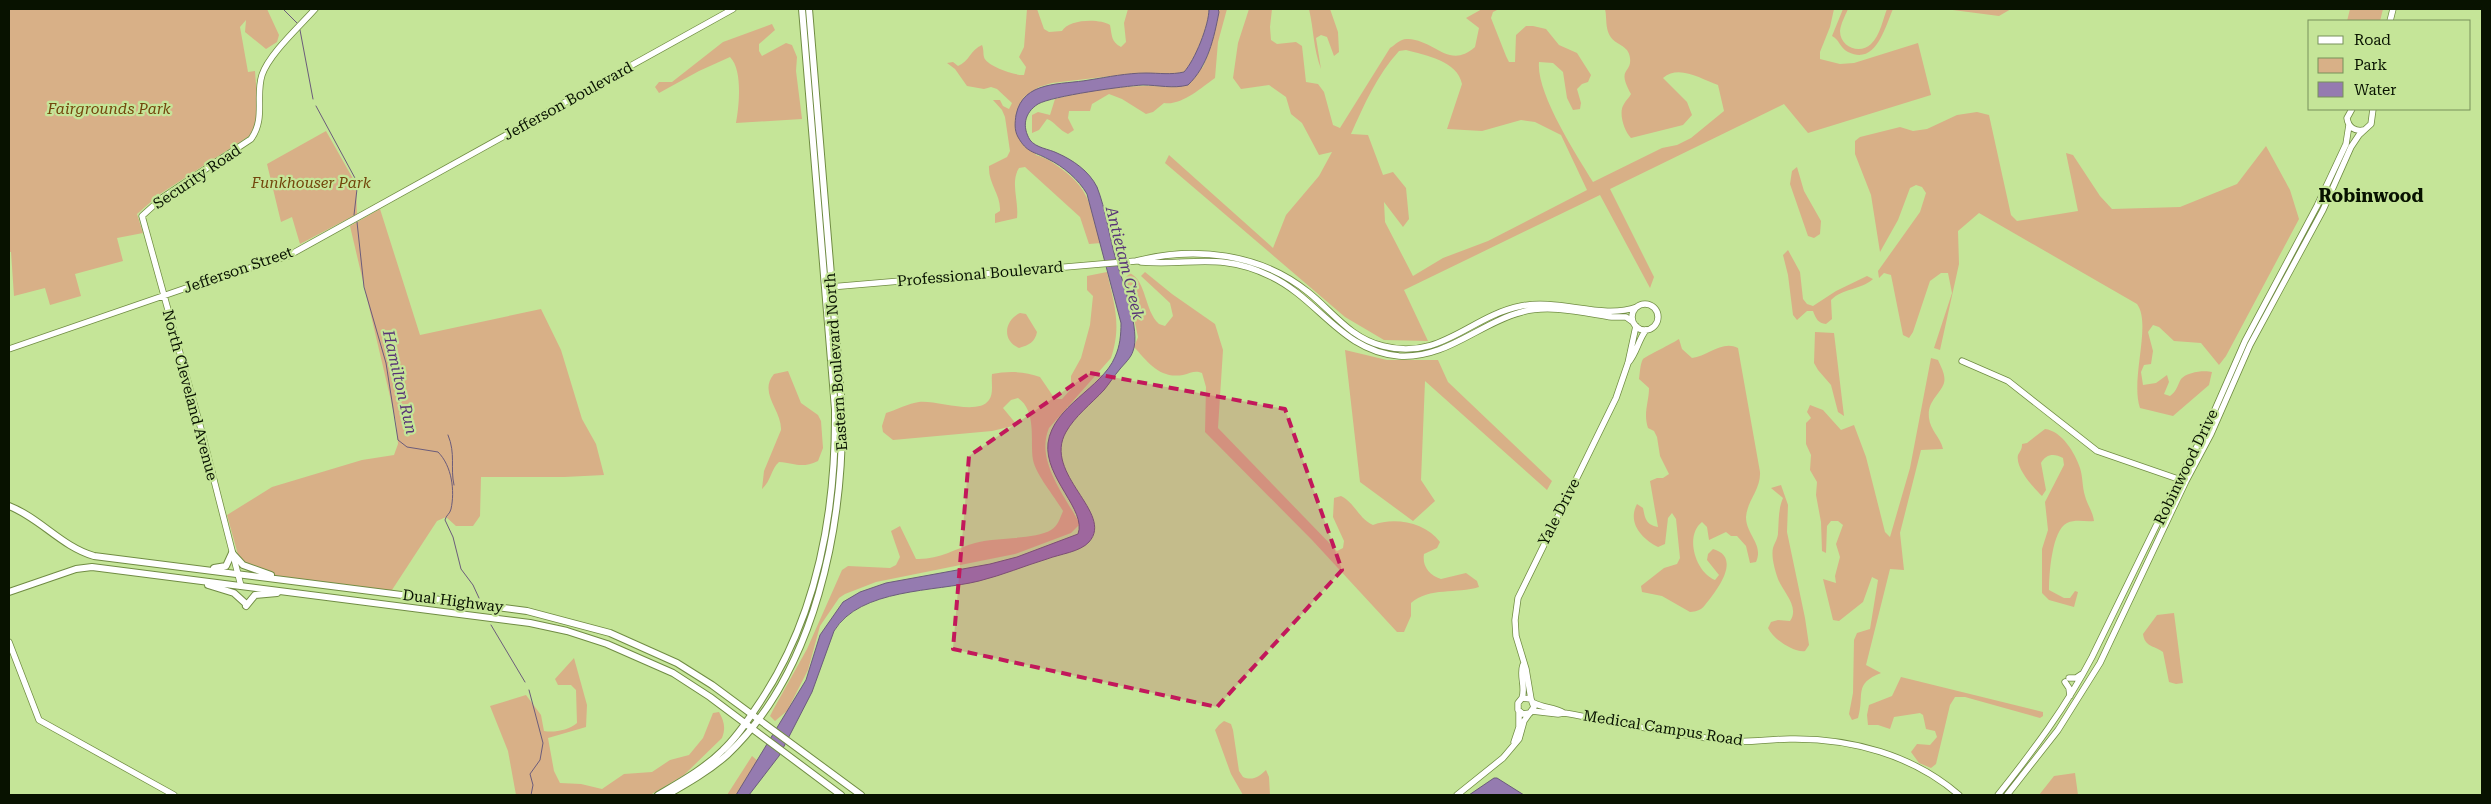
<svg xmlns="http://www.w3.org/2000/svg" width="2491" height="804" viewBox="0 0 2491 804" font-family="'Roboto Serif',serif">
<rect width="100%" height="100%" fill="#c5e598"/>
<path fill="#d8b087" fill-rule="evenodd" d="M 9,9 L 267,9 L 279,35 L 277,42 L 266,49 L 245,32 L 246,20 L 240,27 L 248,72 L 255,71 C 256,92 262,117 249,136 L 160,194 L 137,214 L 143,233 L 117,238 L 123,261 L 75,274 L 81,296 L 50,305 L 45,288 L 14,296 L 11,252 L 9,252 Z
M 1027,9 L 1037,9 L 1044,29 L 1049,32 L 1062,31 C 1068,19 1100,18 1110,25 C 1112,35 1111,42 1121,47 L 1126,42 L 1124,23 L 1128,9 L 1209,9 C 1209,25 1195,60 1184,72 L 1166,75 L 1146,73 L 1103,77 L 1052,83 L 1039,87 L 1024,97 L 1016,114 L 1036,155 C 1047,158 1054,163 1063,170 C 1092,191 1091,212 1101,243 L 1089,244 L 1080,217 L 1025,167 L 1019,168 C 1010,182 1019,201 1017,218 L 995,223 L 995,214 L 1000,211 C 1001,194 988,184 989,166 L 1007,157 L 1010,151 L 1005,117 L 1002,110 L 993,100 L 1000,100 L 1003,106 L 1009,109 L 1012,103 L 997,89 L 991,87 L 984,89 L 967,86 L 955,69 L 947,63 L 953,62 L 958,66 C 969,62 971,49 982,45 C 984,50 983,53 984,57 C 986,66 1016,76 1024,75 L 1026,67 L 1019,57 L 1024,47 Z
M 1218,9 L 1227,9 L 1218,42 L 1215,78 C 1201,88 1181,106 1164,103 L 1153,112 L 1146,114 L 1122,99 L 1109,94 L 1092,104 L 1090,111 L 1069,111 L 1068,118 L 1074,130 L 1068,134 C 1059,130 1055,122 1047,119 L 1039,130 L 1032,133 L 1032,115 L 1038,112 L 1050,115 L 1055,99 C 1094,88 1135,84 1175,87 L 1203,67 L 1210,49 Z
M 1249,9 L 1272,9 L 1270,27 L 1271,40 L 1277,44 L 1296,42 L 1302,46 L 1306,82 L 1318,84 L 1324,92 L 1333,125 L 1340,128 L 1390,48 C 1396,44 1401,38 1408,39 C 1435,40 1449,70 1475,47 L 1479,28 L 1466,18 L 1482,9 L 1499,9 L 1493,12 L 1491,18 L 1506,56 L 1509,62 L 1515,62 L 1516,35 L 1526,26 L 1533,26 L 1546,29 L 1559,45 L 1577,53 L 1591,75 L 1588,82 L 1582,84 L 1577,89 L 1581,103 L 1580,109 L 1573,110 L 1567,98 L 1563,72 L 1553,63 L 1539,62 C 1536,93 1576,154 1593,182 L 1662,148 L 1677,145 L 1691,138 L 1724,111 L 1718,85 C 1701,79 1679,64 1663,78 L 1687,102 L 1692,115 L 1683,125 L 1631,138 C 1624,131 1618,112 1624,104 C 1626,100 1629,98 1631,94 C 1616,67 1632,74 1630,58 C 1629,45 1615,45 1610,36 C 1605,28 1607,17 1605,9 L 1834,9 L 1830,27 L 1820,52 L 1820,59 L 1840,64 L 1854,63 L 1918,43 L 1931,95 L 1808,133 L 1784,104 L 1610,189 L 1654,277 L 1650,288 L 1600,195 L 1404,290 L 1428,341 L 1384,340 L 1345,317 L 1165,163 L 1169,155 L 1273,248 L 1286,215 L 1319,176 L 1332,152 L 1319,155 L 1302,123 L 1291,114 L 1286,97 L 1269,85 L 1241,89 L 1233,78 L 1238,43 ZM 1406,50 C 1425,55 1458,61 1462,84 L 1447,129 L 1482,131 L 1521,120 L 1535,122 L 1561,135 L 1587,190 L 1488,241 L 1443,258 L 1413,276 L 1385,222 L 1384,202 L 1403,227 L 1409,219 L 1406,188 L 1393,172 L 1383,175 L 1368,135 L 1351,134 C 1364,105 1377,75 1399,51 Z
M 1309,9 L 1330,9 L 1338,32 L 1339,52 L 1334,56 L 1327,37 L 1321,35 L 1316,38 L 1321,69 C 1313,47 1314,31 1309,9 Z
M 1843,9 L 1848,9 C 1845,16 1841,23 1840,31 C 1840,47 1860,55 1871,44 C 1880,36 1883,19 1887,9 L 1893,9 C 1885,27 1876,66 1848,52 C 1840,48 1839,39 1832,36 Z
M 1945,9 L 2011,9 L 1999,16 Z
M 2350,9 L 2383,9 L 2380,21 L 2347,21 Z
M 772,24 L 775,30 L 759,44 L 759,51 L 762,56 L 786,43 L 792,45 L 797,57 L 796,71 L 802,119 L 736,123 C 739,106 743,70 730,57 L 699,71 L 659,93 L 655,87 L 659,82 L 672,82 L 723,42 Z
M 1977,112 L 1989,115 L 2011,215 L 2017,221 L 2078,211 L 2066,153 L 2073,155 L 2100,196 L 2112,209 L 2180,207 L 2237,184 L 2266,146 L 2290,190 L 2299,219 L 2226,356 L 2219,365 L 2201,343 L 2174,341 L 2159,327 L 2153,325 L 2148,332 L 2153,351 L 2151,364 L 2144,365 L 2141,372 L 2143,385 L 2156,383 L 2167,375 L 2169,382 L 2164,394 L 2170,396 C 2177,391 2177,386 2181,379 C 2187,372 2204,370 2212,372 L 2209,385 L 2173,416 L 2140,408 C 2130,379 2152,324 2137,304 L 1979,213 L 1958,231 L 1959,264 L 1940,350 L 1934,348 L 1952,293 L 1948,273 L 1941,273 L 1930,281 L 1913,332 L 1909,338 L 1903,335 L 1891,275 L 1884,273 L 1879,278 L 1878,271 L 1920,212 L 1926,193 L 1922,187 L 1916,185 L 1910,188 L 1898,220 L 1880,252 L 1871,195 L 1855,154 L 1855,141 L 1860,137 L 1900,127 L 1913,131 L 1927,129 L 1957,115 Z
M 326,131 L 356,184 L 357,214 L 300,244 L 292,217 L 281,222 L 267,164 Z
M 1797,167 L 1804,191 L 1821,221 L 1820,234 L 1814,238 L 1808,236 L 1790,184 L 1792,171 Z
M 380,209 L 420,335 L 541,309 L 561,350 L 582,419 L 596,444 L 604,475 L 564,477 L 481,477 L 480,516 L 473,526 L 456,526 L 446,517 L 437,521 L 392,590 L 376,591 L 316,585 L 257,572 L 240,562 L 227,515 L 272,487 L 362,460 L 394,455 L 398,444 L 396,422 L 350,226 Z
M 1788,250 L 1800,272 L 1803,299 L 1807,304 L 1813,306 L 1836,291 L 1867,276 L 1873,279 C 1861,290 1843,288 1831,300 L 1832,319 L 1826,324 C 1818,323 1816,319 1813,311 L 1807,311 L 1797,320 L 1793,315 L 1788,275 L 1783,255 Z
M 1107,272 C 1114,304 1122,325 1111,358 L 1049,428 C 1035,461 1065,496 1080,524 L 1071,533 L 1015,554 L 876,582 L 845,594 L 839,598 L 820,626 L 808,670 L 787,711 L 775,721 L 770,716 L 773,710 L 807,649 L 842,570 L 848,566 L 890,568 L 896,565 L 900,557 L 891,531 L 900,526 L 916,559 C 939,560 954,549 975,543 C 995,537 1034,540 1051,530 C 1058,526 1060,518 1063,511 C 1055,497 1036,475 1033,460 C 1030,441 1037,411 1018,398 L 1011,400 L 1003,408 L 1017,425 L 992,431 L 893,440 L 883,432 L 882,426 L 886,413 C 896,410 909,403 919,402 C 937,400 978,416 989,400 C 994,393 991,383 992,374 C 1007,371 1025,371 1040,377 L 1055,399 L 1062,399 L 1071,389 L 1071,376 L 1081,358 L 1090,325 L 1093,296 L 1087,290 L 1087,276 Z
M 1145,272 L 1172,294 L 1215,324 L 1223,350 L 1218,428 L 1337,551 L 1343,548 L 1344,541 L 1333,517 L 1334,498 L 1341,496 C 1355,503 1359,519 1373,525 C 1394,517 1425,522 1440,542 L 1437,548 L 1424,554 C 1422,566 1429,575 1441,579 L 1466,573 L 1477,581 L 1479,587 C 1457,594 1429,587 1411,603 L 1411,616 L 1404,632 L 1397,632 L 1312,540 L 1205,432 L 1206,387 L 1202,373 C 1195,370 1191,373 1183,375 C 1159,379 1148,362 1134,347 L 1138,337 L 1125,278 L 1130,273 C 1147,282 1144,310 1159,324 L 1165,326 L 1173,316 L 1170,303 L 1141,276 Z
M 1020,313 L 1026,314 L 1037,332 C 1035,342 1029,345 1019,348 C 1001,340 1005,320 1020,313 Z
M 1815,332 L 1834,333 L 1844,416 L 1838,412 L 1831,385 L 1818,370 L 1814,363 Z
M 1679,339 L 1682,349 L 1692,358 C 1708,356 1722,340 1738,348 L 1760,472 C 1761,489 1747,501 1746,517 C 1746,535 1764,544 1756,562 L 1750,563 L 1746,546 L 1737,536 L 1731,536 L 1726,532 L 1709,540 L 1707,527 L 1702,522 C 1684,536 1696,573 1715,580 L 1719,575 L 1707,560 L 1708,554 L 1713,549 C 1741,557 1719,587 1709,600 C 1706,603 1704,607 1701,609 C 1698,611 1693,612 1690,612 L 1662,596 L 1642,592 L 1641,586 L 1664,568 L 1677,564 L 1680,558 L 1676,519 L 1672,513 L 1668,518 L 1665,544 L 1658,547 C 1642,539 1627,523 1637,504 L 1643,508 C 1645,518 1646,525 1658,527 L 1650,481 L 1657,478 L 1663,478 L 1669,474 L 1660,456 L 1657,437 L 1654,431 L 1648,428 C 1643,413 1649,402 1649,388 L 1639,379 C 1640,373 1640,364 1643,359 C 1645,357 1673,343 1679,339 Z
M 1345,350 L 1387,360 L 1438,360 L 1448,382 L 1552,481 L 1547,490 L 1425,381 L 1421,480 L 1435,501 L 1413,521 L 1360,482 Z
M 1931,358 L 1938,360 C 1941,367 1946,375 1944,383 C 1940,395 1927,401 1929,418 C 1930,430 1941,438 1943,449 L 1921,450 L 1900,533 L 1904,570 L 1890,569 L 1866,665 L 1881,673 C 1853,684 1865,694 1858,718 L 1852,720 L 1849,714 L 1853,693 L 1854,640 L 1857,633 L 1870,629 L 1878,580 L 1872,577 L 1863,602 L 1839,621 L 1833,620 L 1823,579 L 1836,583 L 1835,576 L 1840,557 L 1836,544 L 1843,525 L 1838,521 L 1831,521 L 1827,526 L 1826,553 L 1822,551 L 1821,522 L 1816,495 L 1817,482 L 1810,470 L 1811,455 L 1806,444 L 1806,423 L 1811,418 L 1807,412 L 1810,405 L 1823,410 L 1841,430 L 1854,425 L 1866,457 L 1885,532 L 1890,537 L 1910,468 Z
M 788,371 L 801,403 L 818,415 L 821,421 L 823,448 L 818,461 C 801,469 795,463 779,462 C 771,469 771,481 762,489 L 764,471 L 781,430 C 782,410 758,393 774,374 Z
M 2045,429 C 2062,431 2075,453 2080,468 C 2083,477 2082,487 2085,496 C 2087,504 2093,512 2094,521 C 2085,522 2076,519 2067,523 C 2052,530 2049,574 2049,590 L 2064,598 L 2070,598 L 2075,591 L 2078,592 L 2074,607 L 2049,600 L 2042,593 L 2042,549 L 2048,530 L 2045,502 L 2064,465 L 2063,458 C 2054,453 2046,454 2041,463 L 2046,490 L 2042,496 C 2034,488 2015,468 2018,455 C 2020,451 2022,450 2022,444 L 2027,443 Z
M 1781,485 L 1788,505 L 1787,532 L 1805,618 L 1809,645 L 1805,651 C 1794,653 1773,639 1768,628 L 1771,622 L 1778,620 L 1790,621 C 1800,607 1783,592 1778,579 C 1775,570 1771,557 1773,548 C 1775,542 1778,538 1778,533 C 1779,520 1778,510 1783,498 L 1771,488 Z
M 2174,613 L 2183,683 L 2176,684 L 2169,682 L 2163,652 C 2153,645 2145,647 2143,634 L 2157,615 Z
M 574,658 L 587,705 L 586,727 L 548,738 L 554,771 L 560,783 L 581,784 L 602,789 L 624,774 L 652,772 L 670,760 L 689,755 L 703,738 L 713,713 L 719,712 C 724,721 726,728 722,738 L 684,775 L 650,795 L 516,795 L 508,751 L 490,706 L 526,695 L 541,715 L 544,731 C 554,733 569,730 577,723 L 576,690 L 571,685 L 558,685 L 555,679 Z
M 1901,677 L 2043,712 L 2043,716 L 2040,718 L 1965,697 L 1955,697 L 1950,705 L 1936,764 L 1931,768 L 1919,763 L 1911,752 L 1917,744 L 1930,745 L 1937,737 L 1935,731 L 1926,729 L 1923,715 L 1920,713 L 1894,717 L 1890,729 L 1878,725 L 1868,725 L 1867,715 L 1869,705 L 1892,696 Z
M 1224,721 L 1231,724 L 1233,730 L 1239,771 L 1243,777 C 1252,781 1259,777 1266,770 L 1269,777 L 1270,795 L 1243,795 L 1231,774 L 1215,730 L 1219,725 Z
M 752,756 L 758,761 L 736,795 L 727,795 Z
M 2075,773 L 2078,795 L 2039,795 L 2054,776 Z"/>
<path fill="#957bb0" stroke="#6b5c7b" d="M 1209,9 L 1218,9 L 1219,12 C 1214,38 1208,66 1188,85 C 1173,89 1158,85 1143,85 C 1124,86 1052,96 1038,104 C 1024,113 1022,127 1030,140 C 1036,148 1049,149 1057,153 C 1073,160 1089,171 1097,187 C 1106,210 1109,236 1116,260 C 1122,280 1141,331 1133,351 C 1131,358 1124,364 1120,369 C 1114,376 1109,384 1104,390 C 1091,404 1075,416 1066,432 C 1042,474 1115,513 1089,542 C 1080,552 1060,554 1047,559 C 1024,566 1003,575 979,581 C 935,592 860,588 834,631 L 812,692 L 779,756 L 749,795 L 736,795 L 806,680 L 820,635 L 843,602 L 860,592 L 886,583 L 990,564 L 1017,557 L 1078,534 C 1087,510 1044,478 1048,443 C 1053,406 1102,388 1115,357 C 1120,346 1121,335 1121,323 L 1087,194 C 1079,180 1063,166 1048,159 C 1033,151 1027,153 1018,137 C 1014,130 1015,122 1016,115 C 1023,80 1062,85 1089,80 C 1108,77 1127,73 1146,73 C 1159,73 1171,75 1184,72 C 1195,60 1209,25 1209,9 Z
M 1494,778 L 1497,778 L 1524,795 L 1469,795 Z"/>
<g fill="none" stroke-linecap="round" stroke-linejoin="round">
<path stroke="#6b5c7b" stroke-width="1" d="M 283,9 L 297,23
M 300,30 L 313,99
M 316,106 L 356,180 L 357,189 L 354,215
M 357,222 L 364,287 L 386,363 L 398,440 L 407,447 L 438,452 C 452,466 455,491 451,509 C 450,514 446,515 445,520 L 453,537 L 461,569 L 473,585 L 479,598
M 448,435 C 456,454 450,468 454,485
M 491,625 L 525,682
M 529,690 L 543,743 L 540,760 L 530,774 L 533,785 L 531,795"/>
<g stroke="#708c43" stroke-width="7">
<path id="secondary" d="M 2390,21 L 2393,9
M 2352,109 L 2347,118 C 2348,127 2355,132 2364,130
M 1141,262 C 1191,266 1220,252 1270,276 C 1319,299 1341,351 1399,356 C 1447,359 1479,323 1522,312 C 1549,304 1585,313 1612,317 L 1626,317 L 1633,322
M 830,287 L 1136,261 C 1195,246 1260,253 1308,292 C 1333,312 1350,338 1383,346 C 1441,361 1470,316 1521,306 C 1559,298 1602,320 1637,307
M1632 317a13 13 0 1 1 26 0a13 13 0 1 1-26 0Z
M 9,349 L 189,287 L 288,256 L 733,9
M 1962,361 L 2008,381 L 2097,451 L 2181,480
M 1628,363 C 1637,353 1638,340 1646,330
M 241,586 L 201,429 L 142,216 L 162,198 L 251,139 C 266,118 255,97 262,75 C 269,54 300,26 315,9
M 9,642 L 39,720 L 174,795
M 2069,678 L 2076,678 L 2082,674
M 2065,682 L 2069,688 L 2070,696
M 1522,698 C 1526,687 1519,676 1523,665
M 1531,699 L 1526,669 L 1516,636 L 1515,620 L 1518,598 L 1616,398 L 1628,363 L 1636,326
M 1534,703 C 1543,708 1554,707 1564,713
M 1532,711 L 1558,714 L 1564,713 C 1618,722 1674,735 1729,741 C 1750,743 1769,739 1790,739 C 1851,738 1913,755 1959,795
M 1514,742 L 1519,727 L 1519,712
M 1457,795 L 1503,758 L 1519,739 L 1524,721 L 1534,707 L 1531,699 L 1522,698 L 1518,703 L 1518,710 L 1523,714 L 1530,713
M 1998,795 C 2033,751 2066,707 2092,657 L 2179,479 L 2206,430 L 2245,341 L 2317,206 L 2346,144 L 2349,125
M 2007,795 L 2058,730 L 2100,663 L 2186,481 L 2211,434 L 2250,345 L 2323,210 L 2351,147 L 2359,135 L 2371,124 L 2373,109"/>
</g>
<g stroke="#708c43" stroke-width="8">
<path id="primary" d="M 9,506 C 40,518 62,547 94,556 L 527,611 L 610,633 L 677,663 L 712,685 L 861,795
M 232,553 L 243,565 L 271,575
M 214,568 L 226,566 L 232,553
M 208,585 L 234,593 L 245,603
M 9,592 L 76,569 L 92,567 L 530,623 L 567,631 L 607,644 L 673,673 L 710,697 L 841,795
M 246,606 L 255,595 L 277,593
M 658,795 C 680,782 704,769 723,750 C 736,738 746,723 756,708 C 817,620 836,515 835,409 L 802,9
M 667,795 C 688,783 709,771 727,755 C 816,671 844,525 842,408 L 809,9"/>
</g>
<use href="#secondary" stroke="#fff" stroke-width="5.5"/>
<use href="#primary" stroke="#fff" stroke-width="6"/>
</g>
<path fill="#c2185b" fill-opacity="0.2" stroke="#c2185b" stroke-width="4" stroke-dasharray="10 6" stroke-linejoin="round" d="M 1090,373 L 1285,409 L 1342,570 L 1217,707 L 953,649 L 969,456 Z"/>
<g text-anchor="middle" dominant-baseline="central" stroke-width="4.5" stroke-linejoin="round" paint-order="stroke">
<g font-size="15" fill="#081200" stroke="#c5e598">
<text transform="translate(568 101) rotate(-29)">Jefferson Boulevard</text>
<text transform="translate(197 177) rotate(-34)">Security Road</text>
<text transform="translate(238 270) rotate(-19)">Jefferson Street</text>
<text transform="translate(980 274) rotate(-5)">Professional Boulevard</text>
<text transform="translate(836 362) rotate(-94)">Eastern Boulevard North</text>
<text transform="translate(190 395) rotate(75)">North Cleveland Avenue</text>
<text transform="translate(2186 467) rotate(-64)">Robinwood Drive</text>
<text transform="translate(1559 512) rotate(-63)">Yale Drive</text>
<text transform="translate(453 601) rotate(7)">Dual Highway</text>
<text transform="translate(1663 728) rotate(9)">Medical Campus Road</text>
</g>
<g font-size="15" font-style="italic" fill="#72460c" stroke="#c5e598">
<text x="109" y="109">Fairgrounds Park</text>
<text x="311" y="183">Funkhouser Park</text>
</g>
<g font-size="16" font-style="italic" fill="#583477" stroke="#c5e598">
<text transform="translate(1125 263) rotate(76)">Antietam Creek</text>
<text transform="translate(400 382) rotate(77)">Hamilton Run</text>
</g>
<g font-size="18" font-weight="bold" fill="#081200" stroke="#c5e598">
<text x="2371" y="195">Robinwood</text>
</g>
</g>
<rect width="2491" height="804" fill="none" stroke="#081200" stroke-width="20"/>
<rect x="2308" y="20" width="162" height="90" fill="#c5e598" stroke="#79915b"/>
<rect x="2318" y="36" width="25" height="8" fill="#ffffff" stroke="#79915b"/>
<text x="2354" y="45" font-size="15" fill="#081200">Road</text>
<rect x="2318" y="58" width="25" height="15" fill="#d8b087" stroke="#79915b"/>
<text x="2354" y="70" font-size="15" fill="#081200">Park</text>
<rect x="2318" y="82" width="25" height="15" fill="#957bb0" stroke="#79915b"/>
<text x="2354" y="95" font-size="15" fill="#081200">Water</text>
</svg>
